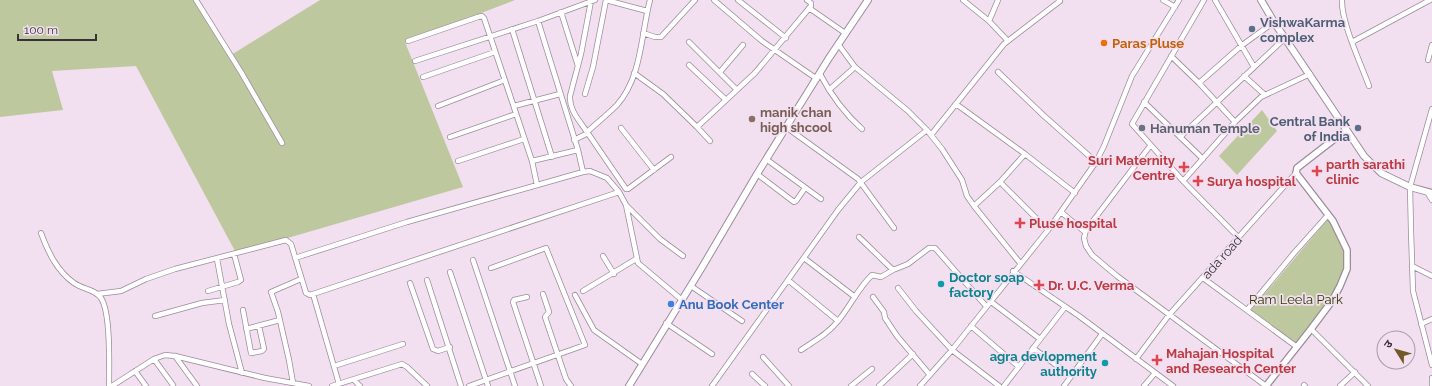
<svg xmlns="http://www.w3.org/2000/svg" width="1432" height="386" viewBox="0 0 1432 386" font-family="Raleway,'Noto Sans Devanagari',sans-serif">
<rect width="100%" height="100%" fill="#f2e0f1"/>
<path fill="#bec89f" d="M 0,0 L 195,0 L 231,55 L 320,0 L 515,0 L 405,42 L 463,187 L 236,253 L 136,66 L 52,71 L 63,110 L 0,117 Z
M 1262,110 L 1277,131 L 1237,175 L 1219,156 Z
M 1328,219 L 1346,252 L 1346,274 L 1331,300 L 1296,344 L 1251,310 Z"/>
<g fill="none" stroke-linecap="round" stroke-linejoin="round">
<g stroke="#9c8b9b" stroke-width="6">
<path id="minor" d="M 196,0 L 241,72 L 282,143
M 650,0 C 641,34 642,77 617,105 C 608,114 597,123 587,132 L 626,189 L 628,189 L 671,157
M 714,0 L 762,41 L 817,79
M 738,0 L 786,38
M 963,0 L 989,21 L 1008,41
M 1163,0 L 1175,7
M 1204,0 L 1132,124 L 1183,181 L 1239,238
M 1215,0 L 1254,67
M 1342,0 C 1341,22 1361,64 1369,86
M 809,8 L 845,33
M 561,12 L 578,66
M 538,21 L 595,0
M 989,21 L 998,0
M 512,29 L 552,157
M 643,33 L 655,37 L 661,37 L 695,0
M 408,41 L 478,17 L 482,16 L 484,18 L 532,161 L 537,185
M 689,42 L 737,90
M 1352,42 L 1430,0
M 1171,56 L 1199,83 L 1235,122
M 1428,60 L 1432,45
M 415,61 L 538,21 L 578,150 L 532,161
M 689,65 L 726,100
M 855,67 L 908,111 L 927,130 L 942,149 L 962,180 L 967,196 L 974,206
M 720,72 L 743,45
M 998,72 L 1043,115 L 1096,162
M 634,73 L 663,94 L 697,127 L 710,141
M 820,74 C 831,95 844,113 862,129
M 1244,76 L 1265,95
M 423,77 L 495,52
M 1199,83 L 1241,46 L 1274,22
M 829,90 L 855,67 L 838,44
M 585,94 L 593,67 L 606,0 L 647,11
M 1144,102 L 1203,159
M 956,104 L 1025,154 L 1075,193
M 438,106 L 505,80
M 514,106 L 560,94
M 1432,109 L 1410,187 L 1411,231 L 1413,291 L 1432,365
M 697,127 L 755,73 L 811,6 L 811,3 L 807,0
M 786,127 L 858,179 L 894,228
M 621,128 L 654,170
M 587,132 C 579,120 569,110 570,96 L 581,54 L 591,1
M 931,135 L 1004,44 L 1060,1 L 1059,0
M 450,137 L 516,114
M 1180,137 L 1285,38
M 574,140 L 588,133
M 1150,146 L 1086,230 L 1084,238 L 1086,246 L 1092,255 L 1117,276 L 1266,386
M 578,150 L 583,172
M 766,159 L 821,199
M 458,161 L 524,139
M 757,174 L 794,202 L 796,201 L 805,188
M 1183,181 L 1235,122 L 1261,97 L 1310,74
M 1000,182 L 1048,230
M 1427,192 L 1432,200
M 626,205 L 660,239 L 683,256
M 1061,212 L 1085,232
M 41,233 C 48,252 57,271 74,283 C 82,289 95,289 101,298 C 111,313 109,366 109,386
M 859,237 L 893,270
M 603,256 L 614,274
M 295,258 L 407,222 L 583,172 L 590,171 L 607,178 L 619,192 L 626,205 L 638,263 L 682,300
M 804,258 L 855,297
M 217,259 L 229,324 L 242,373
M 473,260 L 515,386
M 1020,263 L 974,206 L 1000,182 L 1025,154
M 1412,266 L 1432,276
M 1013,271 L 1079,316 L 1173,386
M 450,272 L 488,386
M 1203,278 L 1297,347
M 427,280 L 461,386
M 788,280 L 838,321
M 410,283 L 433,349 L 438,351 L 450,347
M 691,286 L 742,321
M 898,288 L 916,311 L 952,350 L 999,386
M 208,291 L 238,282 L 241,280 L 234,254
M 583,291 L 636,259
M 97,294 L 121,291 L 146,279 L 175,269 L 286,240 L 291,244 L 306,293 L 310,295 L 619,192
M 313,294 L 339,384
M 543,294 L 549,312 L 545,317 L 566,379 L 571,386
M 575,295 L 594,330 L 642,364
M 527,297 L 514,300 L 513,302 L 541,386
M 873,297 L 884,312 L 885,318 L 897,336 L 930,375
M 990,301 L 1040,339
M 243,310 L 251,353 L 262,351 L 264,349 L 259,326
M 1247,310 L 1294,253 L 1328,215
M 155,316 L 202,303 L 225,300
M 666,323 L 712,354
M 1421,324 L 1432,319
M 971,326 L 1019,367
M 246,329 L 280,320
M 1311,329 L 1368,386
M 1033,348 L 1071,376
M 801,350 C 814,341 828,334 838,321 C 850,307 858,288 872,275 L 881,277 L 893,270 L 908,264 L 929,248 L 935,248 L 986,306
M 175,356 L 197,386
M 763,357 L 789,386
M 154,359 L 173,385
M 1136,359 L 1169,315 L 1296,173
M 334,366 L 403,344
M 135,371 L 146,386
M 752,374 L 765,386
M 354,380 L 360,386
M 293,383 L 289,360 L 278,312 L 271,292 L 301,279
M 1304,385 L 1305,386
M 112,386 L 154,359 L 165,355 L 175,356 L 265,378 L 309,386
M 332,386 L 402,364 L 407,367 L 427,386
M 469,386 L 585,345 L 546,248 L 491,268
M 712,386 L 838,210 L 861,182 L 927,130
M 851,386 L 872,369
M 879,386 L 913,354
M 920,386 L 952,350 L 1048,230 L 1096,162 L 1104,146 L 1132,76 L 1179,0
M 1004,386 L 1065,307
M 1064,386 L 1102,334
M 1144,386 L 1155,373
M 1340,386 L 1355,372
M 1432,386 L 1432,378"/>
</g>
<g stroke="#9c8b9b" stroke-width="8">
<path id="tertiary" d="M 1266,386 L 1311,329 L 1332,301 L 1340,286 L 1347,269 L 1347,250 L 1333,221 L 1296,173 L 1297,168 L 1346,130"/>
</g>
<g stroke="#9c8b9b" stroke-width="8">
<path id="secondary" d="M 1261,0 L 1274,22 L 1364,156 L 1381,173 L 1410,187 L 1432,193
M 629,386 L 701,269 L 757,174 L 829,58 L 868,0"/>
</g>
<use href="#minor" stroke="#fff" stroke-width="4.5"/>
<use href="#tertiary" stroke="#fff" stroke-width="5.5"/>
<use href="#secondary" stroke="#fff" stroke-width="6"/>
</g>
<g fill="#5c6f8a" stroke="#f2e0f1" stroke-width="1.5">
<circle cx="1252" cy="29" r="4"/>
<circle cx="1358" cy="128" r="4"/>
</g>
<circle fill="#e8710a" stroke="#f2e0f1" stroke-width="1.5" cx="1104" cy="43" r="4"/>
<circle fill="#8d6e63" stroke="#f2e0f1" stroke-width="1.5" cx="752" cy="119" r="4"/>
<circle fill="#6b7280" stroke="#f2e0f1" stroke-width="1.5" cx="1142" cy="128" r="4"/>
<g fill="#e0444e" stroke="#f2e0f1" stroke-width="1.5">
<path d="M1182 161h4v4h4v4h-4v4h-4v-4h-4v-4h4z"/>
<path d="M1315 165h4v4h4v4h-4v4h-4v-4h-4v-4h4z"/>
<path d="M1196 175h4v4h4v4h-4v4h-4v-4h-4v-4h4z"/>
<path d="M1018 217h4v4h4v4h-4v4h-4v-4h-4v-4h4z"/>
<path d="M1037 279h4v4h4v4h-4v4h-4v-4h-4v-4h4z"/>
<path d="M1155 354h4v4h4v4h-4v4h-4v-4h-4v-4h4z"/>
</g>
<g fill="#0f9aa8" stroke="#f2e0f1" stroke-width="1.5">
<circle cx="941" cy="284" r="4"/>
<circle cx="1105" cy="363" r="4"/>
</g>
<circle fill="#3f7fe0" stroke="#f2e0f1" stroke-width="1.5" cx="671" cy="304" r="4"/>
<g text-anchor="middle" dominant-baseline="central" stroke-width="3.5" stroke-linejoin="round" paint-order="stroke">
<g font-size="13" font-weight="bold" fill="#4e5e75" stroke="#f2e0f1" text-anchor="start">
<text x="1260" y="22">VishwaKarma<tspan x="1260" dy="15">complex</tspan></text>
<text x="1350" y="121" text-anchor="end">Central Bank<tspan x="1350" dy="15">of India</tspan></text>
</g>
<g font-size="13" font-weight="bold" fill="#c56008" stroke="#f2e0f1" text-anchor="start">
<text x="1112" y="43">Paras Pluse</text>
</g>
<g font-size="13" font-weight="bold" fill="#785e54" stroke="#f2e0f1" text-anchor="start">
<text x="760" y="112">manik chan<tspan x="760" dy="15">high shcool</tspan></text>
</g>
<g font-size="13" font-weight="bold" fill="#5b616d" stroke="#f2e0f1" text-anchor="start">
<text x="1150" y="128">Hanuman Temple</text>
</g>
<g font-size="13" font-weight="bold" fill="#be3a42" stroke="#f2e0f1" text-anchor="start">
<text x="1175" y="160" text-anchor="end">Suri Maternity<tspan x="1175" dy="15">Centre</tspan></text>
<text x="1326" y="164">parth sarathi<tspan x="1326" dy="15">clinic</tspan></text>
<text x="1207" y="181">Surya hospital</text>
<text x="1029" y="223">Pluse hospital</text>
<text x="1048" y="285">Dr. U.C. Verma</text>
<text x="1166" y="353">Mahajan Hospital<tspan x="1166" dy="15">and Research Center</tspan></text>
</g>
<g font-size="13" fill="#383137" stroke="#f2e0f1">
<text transform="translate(1222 257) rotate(-48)">ada road</text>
</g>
<g font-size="13" font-weight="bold" fill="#0d838f" stroke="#f2e0f1" text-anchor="start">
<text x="949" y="277">Doctor soap<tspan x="949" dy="15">factory</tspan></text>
<text x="1097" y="356" text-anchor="end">agra devlopment<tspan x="1097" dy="15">authority</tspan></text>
</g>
<g font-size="13" fill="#303803" stroke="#f2e0f1">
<text x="1296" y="299">Ram Leela Park</text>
</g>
<g font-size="13" font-weight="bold" fill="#366cbe" stroke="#f2e0f1" text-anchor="start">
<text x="679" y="304">Anu Book Center</text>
</g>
</g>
<g transform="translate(1396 350) rotate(307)"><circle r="19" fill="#f2e0f1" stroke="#a89aa7"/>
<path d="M0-3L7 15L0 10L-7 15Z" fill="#73582a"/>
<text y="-6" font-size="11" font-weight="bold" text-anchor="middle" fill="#383137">उ</text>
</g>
<path d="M18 34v6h78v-6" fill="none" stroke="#383137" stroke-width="2"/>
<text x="24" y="34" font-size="12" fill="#383137" stroke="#f2e0f1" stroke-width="3" paint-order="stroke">100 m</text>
</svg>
